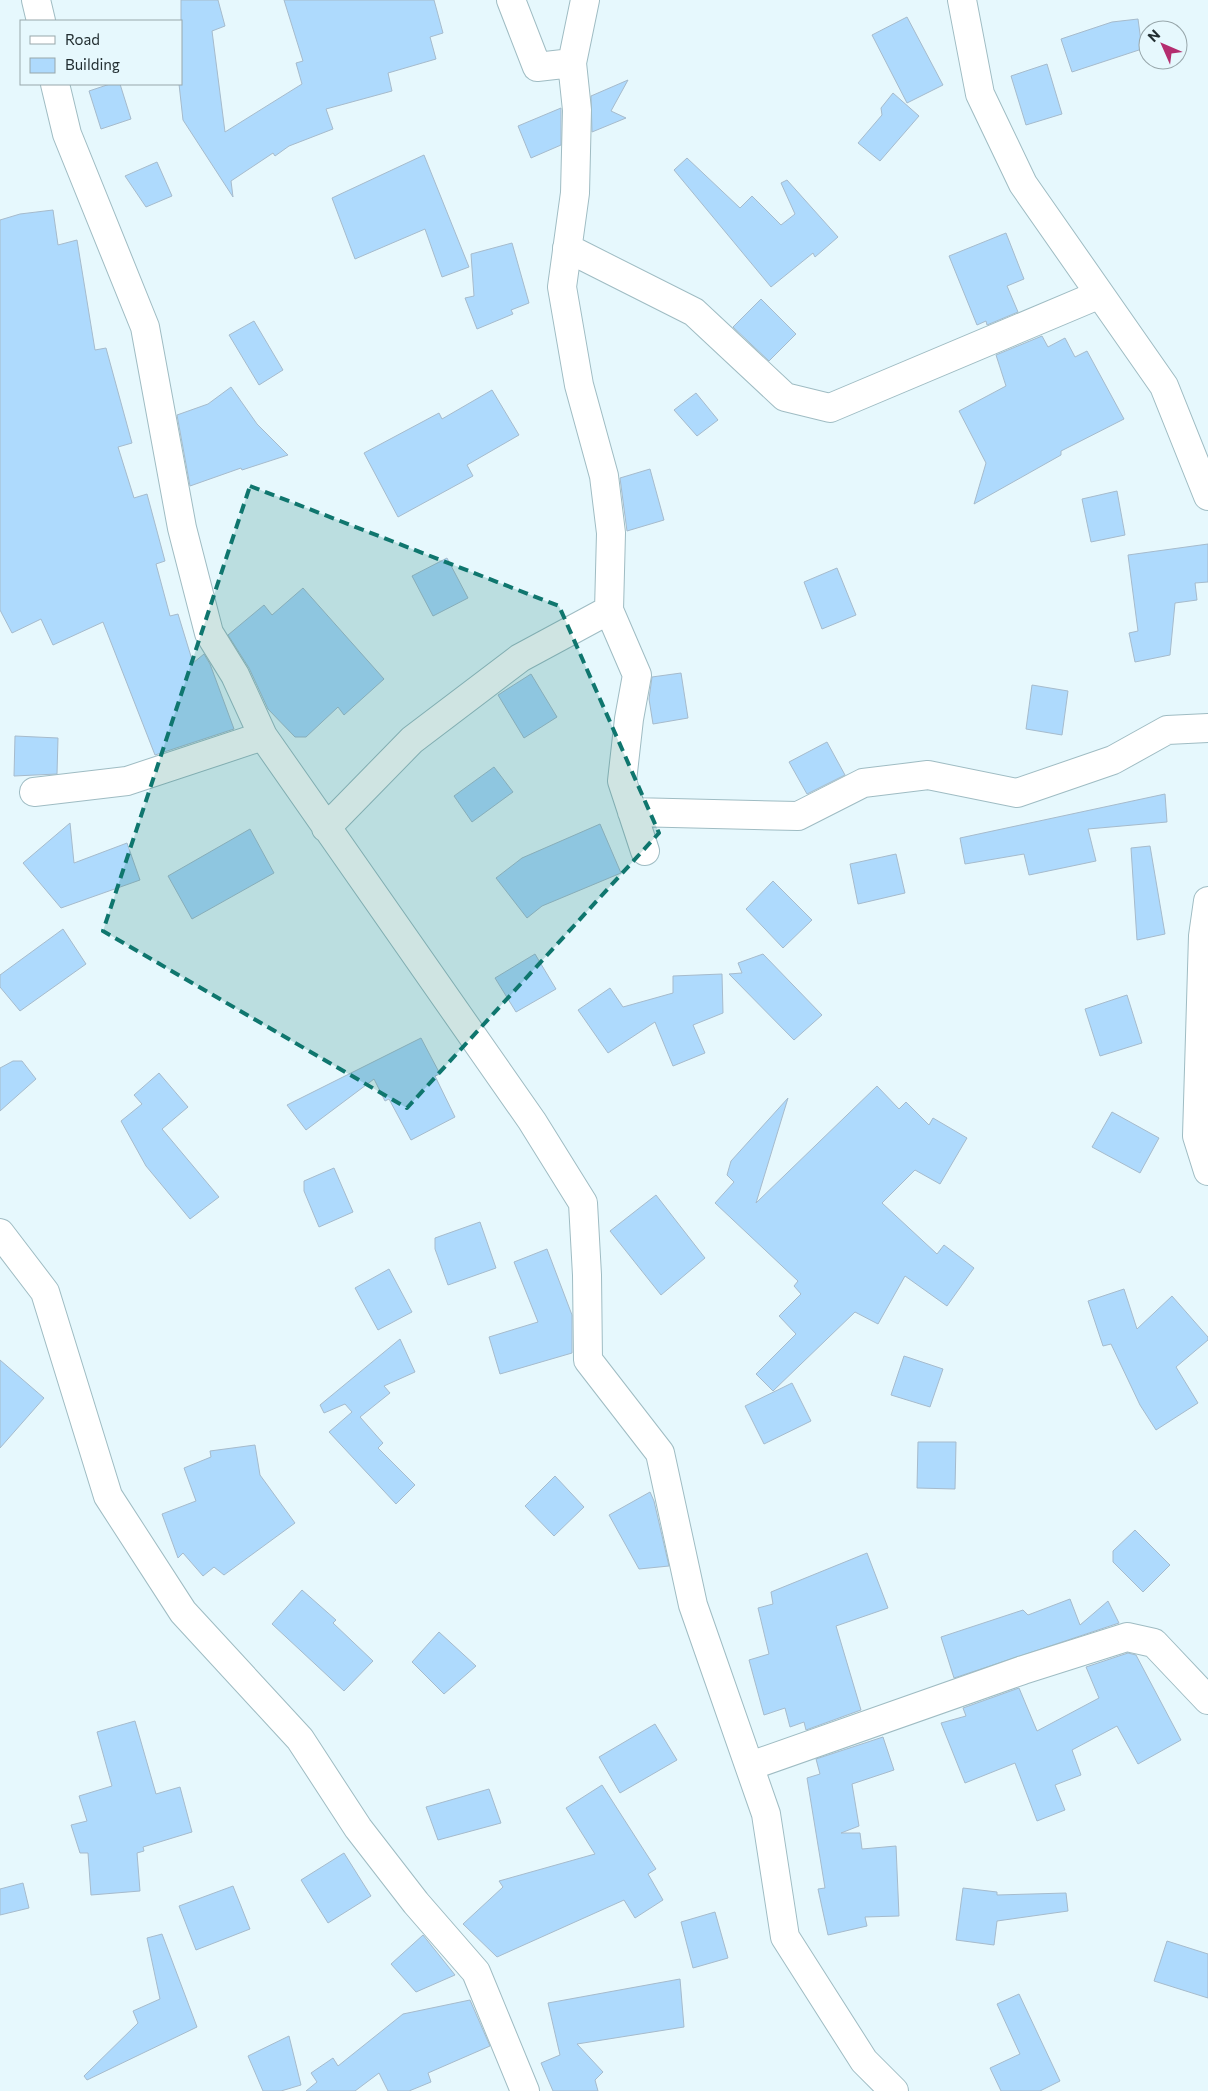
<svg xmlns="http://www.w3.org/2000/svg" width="1208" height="2091" viewBox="0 0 1208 2091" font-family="Commissioner,sans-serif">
<rect width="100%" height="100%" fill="#e6f8fd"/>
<path fill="#aedafd" stroke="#a6bbcc" d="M 181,0 L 218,0 L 225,26 L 212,31 L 225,132 L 302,84 L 296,63 L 303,61 L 284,0 L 434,0 L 443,33 L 430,37 L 436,59 L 388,73 L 392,91 L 326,109 L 333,129 L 289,146 L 275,156 L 273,153 L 231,181 L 233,197 L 183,120 L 179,84 L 181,84 Z
M 907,17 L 943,85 L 907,103 L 872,35 Z
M 1138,19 L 1142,49 L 1072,72 L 1061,39 L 1112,22 Z
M 1047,64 L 1062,114 L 1026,125 L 1011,76 Z
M 628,80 L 611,111 L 626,118 L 592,132 L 591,96 Z
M 110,84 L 120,84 L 131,119 L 101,129 L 89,91 Z
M 893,93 L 919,116 L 880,161 L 858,143 L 882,115 L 881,108 Z
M 561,108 L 561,145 L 531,158 L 518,126 Z
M 424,155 L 469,267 L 442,277 L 425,229 L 355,259 L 332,198 Z
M 687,158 L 740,208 L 752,196 L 781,225 L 795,214 L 781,183 L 787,180 L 838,237 L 815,257 L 813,253 L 771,287 L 674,170 Z
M 157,162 L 172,196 L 146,207 L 125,176 Z
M 53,210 L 58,245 L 77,240 L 95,350 L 106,348 L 132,443 L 118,447 L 134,498 L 147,494 L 165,561 L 156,564 L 170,616 L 178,614 L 193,663 L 204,654 L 210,664 L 234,729 L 155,755 L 103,622 L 53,645 L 41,619 L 12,633 L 0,610 L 0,220 L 20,214 Z
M 1006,233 L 1024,279 L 1007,286 L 1018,312 L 987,325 L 986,321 L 977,325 L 949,256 Z
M 512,243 L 529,303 L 511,310 L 513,314 L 477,329 L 465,298 L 474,296 L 471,254 Z
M 761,299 L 796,334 L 769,361 L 733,327 Z
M 254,321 L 283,370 L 259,385 L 229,335 Z
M 1042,336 L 1048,347 L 1065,338 L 1075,357 L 1087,351 L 1124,419 L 1061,451 L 1061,455 L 974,504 L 986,463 L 959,411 L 1006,386 L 996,355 Z
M 231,387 L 257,424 L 288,455 L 242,470 L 241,468 L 190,486 L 177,415 L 208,404 Z
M 492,390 L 519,435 L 467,465 L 473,476 L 398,517 L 364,453 L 439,413 L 442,419 Z
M 696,393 L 718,420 L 697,436 L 674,410 Z
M 650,469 L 664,520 L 627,531 L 620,478 Z
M 1117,491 L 1125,535 L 1091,542 L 1082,499 Z
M 1208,544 L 1208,582 L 1195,583 L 1197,600 L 1175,603 L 1170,655 L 1135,662 L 1129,633 L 1138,631 L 1128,555 Z
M 447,558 L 468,598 L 433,616 L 412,576 Z
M 837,568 L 856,615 L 822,629 L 804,582 Z
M 303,588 L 384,679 L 344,715 L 338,707 L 306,737 L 295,737 L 268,709 L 249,668 L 228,635 L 264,605 L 272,615 Z
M 681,673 L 688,718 L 653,724 L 649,699 L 652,677 Z
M 531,674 L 557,717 L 524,738 L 498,695 Z
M 1032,685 L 1068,691 L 1062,735 L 1026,729 Z
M 15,736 L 58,738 L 57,774 L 14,776 Z
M 827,742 L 845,775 L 807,794 L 789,762 Z
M 494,767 L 513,792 L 472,822 L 454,796 Z
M 1165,794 L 1167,822 L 1088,829 L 1096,861 L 1029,875 L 1024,854 L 965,864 L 960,838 Z
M 70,823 L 74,863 L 127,843 L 140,880 L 61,908 L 23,863 Z
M 600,824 L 621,873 L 542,906 L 527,918 L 496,878 L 522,858 Z
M 250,829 L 274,873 L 192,919 L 168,876 Z
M 1150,846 L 1165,934 L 1137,940 L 1131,848 Z
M 896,854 L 905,893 L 858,904 L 850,864 Z
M 773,881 L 812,920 L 783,948 L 746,909 Z
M 63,929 L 86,964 L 20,1011 L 0,987 L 0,975 Z
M 535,954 L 556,989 L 516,1012 L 495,978 Z
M 763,954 L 822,1015 L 794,1040 L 729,974 L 742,973 L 738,963 Z
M 722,974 L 723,1013 L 693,1025 L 705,1053 L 673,1066 L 655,1022 L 608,1053 L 578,1010 L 610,988 L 623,1007 L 673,993 L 673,976 Z
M 1127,995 L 1142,1043 L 1100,1056 L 1085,1009 Z
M 421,1038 L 440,1074 L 435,1076 L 455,1117 L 411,1140 L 389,1099 L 385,1101 L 374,1079 L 306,1130 L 287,1105 Z
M 13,1061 L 22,1061 L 36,1079 L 0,1111 L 0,1068 Z
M 159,1073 L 188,1107 L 162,1129 L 219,1197 L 190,1219 L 146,1166 L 121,1121 L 142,1104 L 134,1095 Z
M 877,1086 L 899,1109 L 906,1102 L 929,1125 L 933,1118 L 967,1138 L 940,1184 L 915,1170 L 882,1203 L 937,1254 L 944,1245 L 974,1268 L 947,1306 L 905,1276 L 878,1324 L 855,1312 L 773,1391 L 756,1374 L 796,1334 L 779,1316 L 801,1294 L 794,1286 L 798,1281 L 715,1203 L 734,1182 L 727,1175 L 731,1161 L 788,1098 L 756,1203 Z
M 1112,1112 L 1159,1138 L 1140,1173 L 1092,1147 Z
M 334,1168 L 353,1212 L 319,1227 L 304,1191 L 304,1181 Z
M 656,1195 L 705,1258 L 661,1295 L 610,1231 Z
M 480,1222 L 496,1268 L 448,1285 L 435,1249 L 435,1238 Z
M 547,1249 L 572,1315 L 572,1353 L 500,1374 L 489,1337 L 538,1322 L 514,1262 Z
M 389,1269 L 412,1312 L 378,1330 L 355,1288 Z
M 1124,1289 L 1137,1329 L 1172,1296 L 1208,1337 L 1208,1340 L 1176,1367 L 1198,1403 L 1156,1430 L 1140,1405 L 1111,1344 L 1103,1346 L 1088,1301 Z
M 400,1339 L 415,1372 L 384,1386 L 390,1393 L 360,1417 L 383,1443 L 378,1448 L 415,1485 L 396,1504 L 329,1432 L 352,1412 L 345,1404 L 324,1413 L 320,1405 Z
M 904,1356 L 943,1369 L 930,1407 L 891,1395 Z
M 0,1360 L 44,1398 L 0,1448 Z
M 792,1383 L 811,1421 L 764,1444 L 745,1406 Z
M 918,1442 L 956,1442 L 955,1489 L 917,1488 Z
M 255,1445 L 260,1475 L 295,1523 L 224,1575 L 214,1567 L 203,1576 L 183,1553 L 178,1558 L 162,1514 L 196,1501 L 184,1468 L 211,1457 L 210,1451 Z
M 555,1476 L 584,1507 L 554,1536 L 525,1506 Z
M 650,1492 L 654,1501 L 669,1566 L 639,1569 L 609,1515 Z
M 1135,1530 L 1170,1565 L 1143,1592 L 1113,1562 L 1113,1551 Z
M 867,1553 L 888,1608 L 836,1626 L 861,1710 L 806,1730 L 804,1722 L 790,1727 L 785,1708 L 764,1715 L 749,1660 L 769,1654 L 758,1608 L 773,1604 L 771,1592 Z
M 302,1590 L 336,1620 L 333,1623 L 373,1661 L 344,1691 L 272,1624 Z
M 1070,1599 L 1080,1625 L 1108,1601 L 1119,1623 L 954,1678 L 941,1637 L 1023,1610 L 1028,1615 Z
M 439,1632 L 476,1666 L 444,1694 L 412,1662 Z
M 1128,1653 L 1136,1655 L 1181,1740 L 1138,1764 L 1117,1726 L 1072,1750 L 1081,1775 L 1055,1785 L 1065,1810 L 1037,1821 L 1015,1763 L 965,1783 L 941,1723 L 966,1716 L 963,1708 L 1019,1688 L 1037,1731 L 1099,1698 L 1086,1667 Z
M 135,1721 L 156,1794 L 180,1787 L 192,1832 L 143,1847 L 144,1851 L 137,1853 L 140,1891 L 91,1895 L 88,1853 L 80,1853 L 71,1825 L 87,1821 L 79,1796 L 112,1786 L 97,1732 Z
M 655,1724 L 677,1760 L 620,1793 L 599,1757 Z
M 883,1737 L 894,1770 L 852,1784 L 859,1826 L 841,1833 L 860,1833 L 862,1849 L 896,1846 L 899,1916 L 865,1917 L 867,1926 L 828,1935 L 818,1889 L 825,1888 L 807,1778 L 820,1774 L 816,1759 Z
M 602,1785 L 656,1869 L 648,1874 L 663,1900 L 635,1918 L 624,1900 L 497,1957 L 463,1924 L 503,1887 L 499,1881 L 595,1854 L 566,1808 Z
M 489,1789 L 501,1823 L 438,1840 L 426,1807 Z
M 344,1853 L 371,1896 L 328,1923 L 301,1880 Z
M 23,1883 L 29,1908 L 0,1915 L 0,1889 Z
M 233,1886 L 250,1929 L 196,1950 L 179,1906 Z
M 963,1888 L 997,1892 L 997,1895 L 1066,1893 L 1068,1911 L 997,1921 L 994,1945 L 956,1940 Z
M 715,1912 L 728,1958 L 693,1968 L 681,1922 Z
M 162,1934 L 197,2027 L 87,2080 L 84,2076 L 138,2023 L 133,2011 L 160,1999 L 147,1938 Z
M 423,1935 L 455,1975 L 416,1992 L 391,1964 Z
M 1167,1941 L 1208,1954 L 1208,1998 L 1154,1981 Z
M 680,1979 L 684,2027 L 577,2044 L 603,2072 L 595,2080 L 598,2091 L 553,2091 L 541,2063 L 560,2055 L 548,2003 Z
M 1019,1994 L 1060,2081 L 1040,2091 L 1001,2091 L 990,2068 L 1020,2054 L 997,2004 Z
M 470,2000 L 490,2046 L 428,2073 L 431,2082 L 409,2091 L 388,2091 L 379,2073 L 355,2091 L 306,2091 L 317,2082 L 311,2073 L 333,2058 L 338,2066 L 403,2014 Z
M 289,2036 L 301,2085 L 281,2091 L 263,2091 L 248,2056 Z"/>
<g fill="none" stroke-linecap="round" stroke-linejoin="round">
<g stroke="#9fbcc3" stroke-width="30">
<path id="minor" d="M 36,0 L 41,21
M 511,0 L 537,67 L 572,63
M 585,0 L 572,63 L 577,110 L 575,193 L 562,287 L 579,385 L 604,476 L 611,533 L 609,610 L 637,675 L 629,719 L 622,781 L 645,851
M 962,0 L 980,94 L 1023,184 L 1164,386 L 1208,496
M 55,84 L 67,134 L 145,327 L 182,528 L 209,633 L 235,675 L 263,736 L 532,1121 L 583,1203 L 587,1275 L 588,1360 L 660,1453 L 693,1605 L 766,1814 L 785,1937 L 864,2061 L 894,2091
M 567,248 L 694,312 L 785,397 L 830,408 L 1098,295
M 34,792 L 127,781 L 263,736
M 632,812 L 798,816 L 863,783 L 928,775 L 1017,793 L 1113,760 L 1167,730 L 1208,728
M 326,828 L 412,740 L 520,658 L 609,610
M 1208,901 L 1203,936 L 1197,1136 L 1208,1171
M 0,1233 L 45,1292 L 108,1496 L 183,1612 L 300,1739 L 358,1828 L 416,1903 L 476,1972 L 525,2091
M 750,1766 L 1023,1670 L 1127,1637 L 1154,1643 L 1208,1700"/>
</g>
<use href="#minor" stroke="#fff" stroke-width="28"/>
</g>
<path fill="#0f766e" fill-opacity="0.2" stroke="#0f766e" stroke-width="4" stroke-dasharray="10 6" stroke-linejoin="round" d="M 250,486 L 559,606 L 659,833 L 407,1108 L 103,931 Z"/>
<rect x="20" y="20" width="162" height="65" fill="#e6f8fd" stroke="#98a7ab"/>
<rect x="30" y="36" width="25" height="8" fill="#ffffff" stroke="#98a7ab"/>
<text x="65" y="45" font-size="15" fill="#222e31">Road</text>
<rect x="30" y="58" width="25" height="15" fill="#aedafd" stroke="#98a7ab"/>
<text x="65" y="70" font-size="15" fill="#222e31">Building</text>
<g transform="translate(1163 45) rotate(315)"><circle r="24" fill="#e6f8fd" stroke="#98a7ab"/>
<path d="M0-4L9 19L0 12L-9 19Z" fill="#b42d6f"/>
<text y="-8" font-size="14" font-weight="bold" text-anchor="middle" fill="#222e31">N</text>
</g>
</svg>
